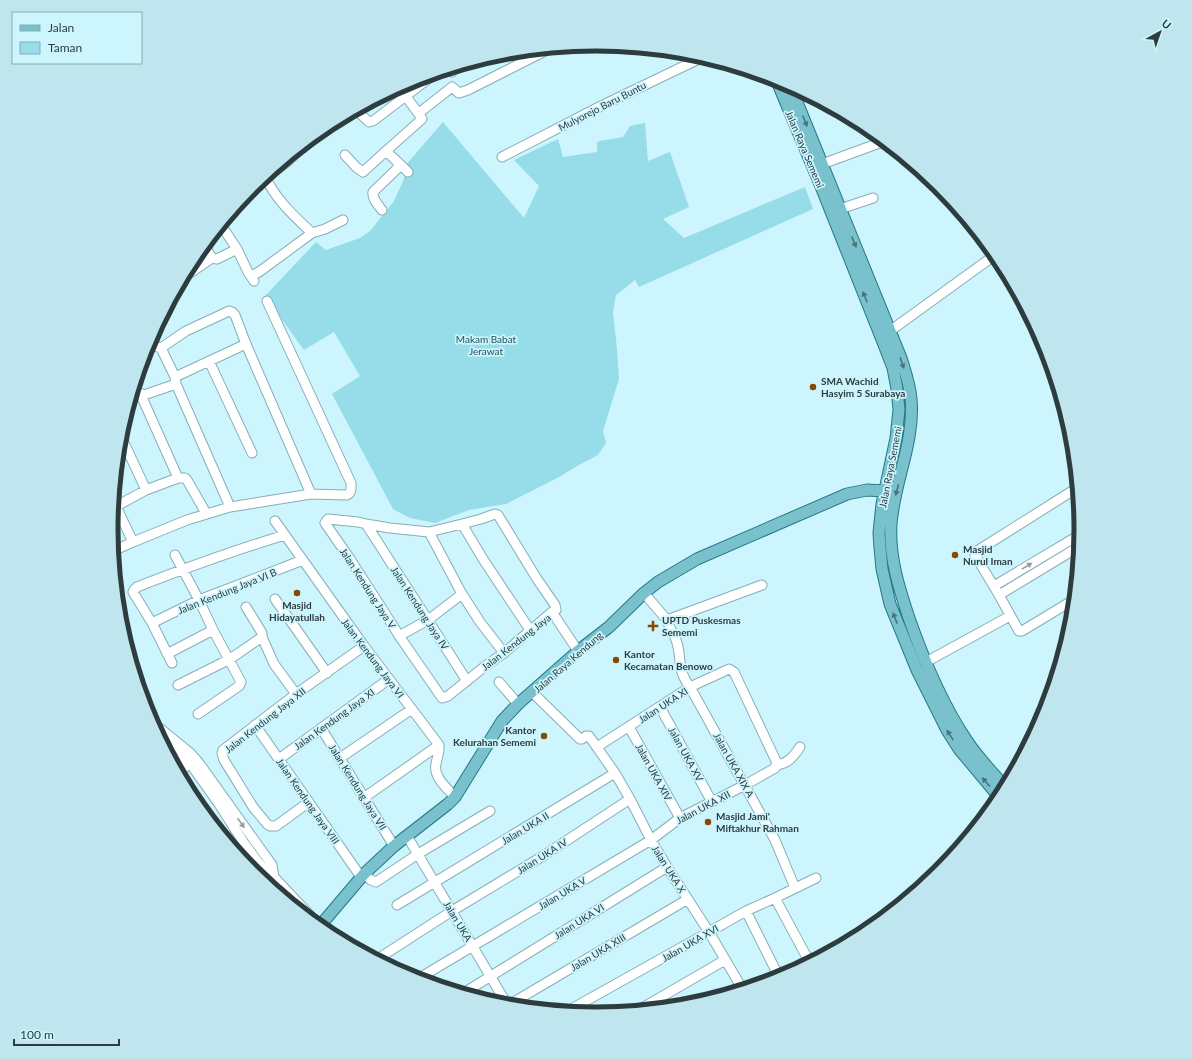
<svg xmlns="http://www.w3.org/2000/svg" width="1192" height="1059" viewBox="0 0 1192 1059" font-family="Lato,sans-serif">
<rect width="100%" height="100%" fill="#ccf5fd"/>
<path fill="#97dce9" d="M 443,122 L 524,218 L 539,186 L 514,160 L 558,139 L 563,157 L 597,152 L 597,142 C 606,139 614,139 623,137 L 630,126 L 645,123 L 648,161 L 670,152 L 689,207 L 663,219 L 684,238 L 805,187 L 813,209 L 639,287 L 635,280 L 616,295 L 613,312 L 617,349 L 619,379 L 603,431 L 606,443 L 598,455 L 577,466 L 561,476 L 506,504 L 469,510 L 435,523 L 410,518 L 393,509 L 332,394 L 360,376 L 334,332 L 304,350 L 265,296 L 316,242 L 326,250 L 360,238 L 371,230 L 394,201 L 404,179 L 405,166 Z"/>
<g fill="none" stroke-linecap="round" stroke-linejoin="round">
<g stroke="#87aeb6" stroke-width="11">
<path id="minor" d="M 450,69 L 452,72
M 399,87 L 421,117 L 422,119 L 386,151 L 408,172
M 356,110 L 369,122 L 373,121 L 436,73
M 419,113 L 452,87 L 459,93 L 468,90 L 551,48
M 345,155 L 356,167 L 363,172 L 386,151
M 502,157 L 603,105 L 703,57
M 822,164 L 885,141
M 265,176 C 275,199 294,216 312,233 L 325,229 L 343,220
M 266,178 L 287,162 L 310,140 L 311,139
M 840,209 L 873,198
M 382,210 C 378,205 372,199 373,192 L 401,165
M 221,225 L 237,249 L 248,272 L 254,281
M 204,245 L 212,258 L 217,259 L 237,249
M 190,273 L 212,258
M 251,276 L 259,272 L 312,233
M 166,309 L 167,312
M 890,331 L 995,255
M 147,346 L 152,345 L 161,348 L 175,377 L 176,384 L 230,507
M 161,348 L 186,331 L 227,312 L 229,311 L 232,312 L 235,315 L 246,344 L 311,494
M 209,361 L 252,453
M 175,377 L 246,344
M 133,392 L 137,391 L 140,393 L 178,478
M 141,396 L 176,384
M 120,434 L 146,490
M 113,500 L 133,542
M 113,508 L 146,490 L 178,478 L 185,478 L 187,480 L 206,513
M 275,521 L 364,646 L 439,745 C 440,752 437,757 436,764 C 433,777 447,788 455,797
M 366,524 L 390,528 L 429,532 L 462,524 L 483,559 L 530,630
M 462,524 L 481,519 L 495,514 L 498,515 L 537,579 L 555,605 L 556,610 L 552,612
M 429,532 L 462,594 L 480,622 L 504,653
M 113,551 L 133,542 L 187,520 L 230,507 L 311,494 L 347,495 C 352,492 351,488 351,483 L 267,301
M 175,555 L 199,600 L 213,630 L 241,682 L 239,686 L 198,714
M 994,586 L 1081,534
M 644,593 L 667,620 L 762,585
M 999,595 L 1080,546
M 275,599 L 327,673
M 1075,599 L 1022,631 L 1019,631 L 999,595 L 975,555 L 977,551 L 1077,488
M 246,607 L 262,633 L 262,637 L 274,664 L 296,694
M 667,620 C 669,628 675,635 677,643 C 682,661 677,670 690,687 L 775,840 L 795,888
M 152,623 L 199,600 L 303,560
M 399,636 L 428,620 L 462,594
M 167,654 L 213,630
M 926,662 L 1010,616
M 172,663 L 152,623 L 133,592 L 134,590 L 137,587 C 186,568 235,550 285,535
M 467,681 L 366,524 L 358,522 L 328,519 L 325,523 L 348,556 L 402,640 L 442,698 L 448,696 L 484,667 L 504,653 L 552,612 L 578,651
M 499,682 L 518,704
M 178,685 L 230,659 L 262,637
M 532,692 L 580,739 L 582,739 L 586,736 L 589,736 L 615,773 L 630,799 L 651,840 L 667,867 L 709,932 L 743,990
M 660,707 L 712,802
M 151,721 L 190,753 L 199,763 L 272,865 L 274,877
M 255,725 L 361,877
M 629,727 L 680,818
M 321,728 L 394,846
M 159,736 L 189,762 L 219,804 L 244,843 L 258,862 L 265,870 L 274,877 L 320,926
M 597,747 L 690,687 L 729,669 L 734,672 L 777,763 L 776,765
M 340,758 L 412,709
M 279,759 L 389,679
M 776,765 C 788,764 794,756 800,747
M 176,768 L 184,758
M 179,775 L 189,762
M 365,797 L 439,745
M 309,802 L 276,826 L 270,826 L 267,824 L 253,807 L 224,760 L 222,753 L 223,750 L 296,694 L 364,646
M 407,836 L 508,1006
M 364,874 L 371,880 L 376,882 L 418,854 L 490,811
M 775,898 L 810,963
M 397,905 L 615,773
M 746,911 L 780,979
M 376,960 L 452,911 L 543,856 L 630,799
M 416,980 L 651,840 L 680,818 L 745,785 L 775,768 L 776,765
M 462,994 L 667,867
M 507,1006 L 688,899
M 637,1011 L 725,960
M 566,1012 L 709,932 L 746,911 L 775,898 L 816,878"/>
</g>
<g stroke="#247986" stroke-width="13">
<path id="major" d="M 776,79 L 822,189 L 883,342 L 893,368 L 897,389 L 899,410 L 896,438 L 882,504 L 879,533 L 880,548 L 882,569 L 890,604 L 917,670 L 947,730 L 959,749 L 1000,798
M 790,85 L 901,358 C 905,371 910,385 911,399 C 915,442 894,482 891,524 C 889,557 899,588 909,618 C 924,661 942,704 967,741 C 978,758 993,773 1006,788
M 319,927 L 364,874 L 394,846 L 448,804 L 455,797 L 502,721 L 518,704 L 578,651 L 609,627 L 644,593 L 658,582 L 697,559 L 847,494 L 867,490 L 885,491"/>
</g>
<use href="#minor" stroke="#fff" stroke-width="9"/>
<use href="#major" stroke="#79c2cd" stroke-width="11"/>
</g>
<defs><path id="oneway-solid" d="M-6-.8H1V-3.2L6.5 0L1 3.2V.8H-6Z"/></defs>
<g fill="#4b7278">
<use href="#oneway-solid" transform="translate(805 121) rotate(68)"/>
<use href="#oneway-solid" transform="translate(854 242) rotate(68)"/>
<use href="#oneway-solid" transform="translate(865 297) rotate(-112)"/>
<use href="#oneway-solid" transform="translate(902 363) rotate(71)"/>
<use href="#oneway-solid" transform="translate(897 490) rotate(104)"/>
<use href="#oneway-solid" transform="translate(895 618) rotate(-111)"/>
<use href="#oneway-solid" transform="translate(950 735) rotate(-122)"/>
<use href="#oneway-solid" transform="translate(986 782) rotate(-131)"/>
</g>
<g fill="#969e9f">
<use href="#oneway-solid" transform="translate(1027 566) rotate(-31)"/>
<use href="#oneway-solid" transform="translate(241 823) rotate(55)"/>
</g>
<g fill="#864a05" stroke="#ccf5fd" stroke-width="1.5">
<circle cx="813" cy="387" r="4"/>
<circle cx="955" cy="555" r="4"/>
<circle cx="297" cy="593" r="4"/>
<path d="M651 620h4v4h4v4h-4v4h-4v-4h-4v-4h4z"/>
<circle cx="616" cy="660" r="4"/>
<circle cx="544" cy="736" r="4"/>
<circle cx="708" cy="822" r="4"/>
</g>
<g text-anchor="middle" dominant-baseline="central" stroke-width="3.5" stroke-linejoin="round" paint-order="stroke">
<g font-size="10" fill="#2c3c3f" stroke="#ccf5fd">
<text transform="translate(602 106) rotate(-27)">Mulyorejo Baru Buntu</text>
<text transform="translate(805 149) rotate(67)">Jalan Raya Sememi</text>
<text transform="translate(890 467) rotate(-79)">Jalan Raya Sememi</text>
<text transform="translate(368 588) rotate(57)">Jalan Kendung Jaya V</text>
<text transform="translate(227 591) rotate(-22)">Jalan Kendung Jaya VI B</text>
<text transform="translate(420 608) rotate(57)">Jalan Kendung Jaya IV</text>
<text transform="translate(516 642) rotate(-38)">Jalan Kendung Jaya</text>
<text transform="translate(373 658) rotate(53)">Jalan Kendung Jaya VI</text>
<text transform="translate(568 662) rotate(-41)">Jalan Raya Kendung</text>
<text transform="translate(663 705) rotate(-33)">Jalan UKA XI</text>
<text transform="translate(334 719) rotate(-36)">Jalan Kendung Jaya XI</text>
<text transform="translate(265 720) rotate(-38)">Jalan Kendung Jaya XII</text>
<text transform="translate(686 754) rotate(61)">Jalan UKA XV</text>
<text transform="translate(734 765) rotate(61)">Jalan UKA XIX A</text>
<text transform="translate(654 772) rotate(61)">Jalan UKA XIV</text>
<text transform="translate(358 787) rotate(58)">Jalan Kendung Jaya VII</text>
<text transform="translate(308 801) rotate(55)">Jalan Kendung Jaya VIII</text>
<text transform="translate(703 807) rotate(-28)">Jalan UKA XII</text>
<text transform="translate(525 828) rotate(-31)">Jalan UKA II</text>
<text transform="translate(542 856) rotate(-32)">Jalan UKA IV</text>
<text transform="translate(669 869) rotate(58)">Jalan UKA X</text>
<text transform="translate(562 893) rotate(-31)">Jalan UKA V</text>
<text transform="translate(458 921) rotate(59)">Jalan UKA</text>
<text transform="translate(579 921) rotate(-32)">Jalan UKA VI</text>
<text transform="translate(690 943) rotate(-30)">Jalan UKA XVI</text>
<text transform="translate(598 952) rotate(-31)">Jalan UKA XIII</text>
</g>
<g font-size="10" fill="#255159" stroke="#ccf5fd">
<text x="486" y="339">Makam Babat<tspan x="486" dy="12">Jerawat</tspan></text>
</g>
<g font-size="10" font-weight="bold" fill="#2c3c3f" stroke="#ccf5fd" text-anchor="start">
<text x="821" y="381">SMA Wachid<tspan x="821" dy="12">Hasyim 5 Surabaya</tspan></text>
<text x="963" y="549">Masjid<tspan x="963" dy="12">Nurul Iman</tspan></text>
<text x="297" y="605" text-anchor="middle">Masjid<tspan x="297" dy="12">Hidayatullah</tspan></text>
<text x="662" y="620">UPTD Puskesmas<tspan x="662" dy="12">Sememi</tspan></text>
<text x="624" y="654">Kantor<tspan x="624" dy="12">Kecamatan Benowo</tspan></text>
<text x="536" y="730" text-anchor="end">Kantor<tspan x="536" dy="12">Kelurahan Sememi</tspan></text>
<text x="716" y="816">Masjid Jami'<tspan x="716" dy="12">Miftakhur Rahman</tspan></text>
</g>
</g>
<path d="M0 0H1192V1059H0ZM118 529a478 478 0 1 1 956 0a478 478 0 1 1-956 0Z" fill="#bfe6ee" fill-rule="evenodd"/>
<path fill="none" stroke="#2c3c3f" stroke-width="5" d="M118 529a478 478 0 1 1 956 0a478 478 0 1 1-956 0Z"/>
<rect x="12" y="12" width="130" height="52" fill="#ccf5fd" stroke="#8cabb1"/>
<rect x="20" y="25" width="20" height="6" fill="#79c2cd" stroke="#8cabb1"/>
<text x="48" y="32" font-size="12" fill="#2c3c3f">Jalan</text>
<rect x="20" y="42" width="20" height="12" fill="#97dce9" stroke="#8cabb1"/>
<text x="48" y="52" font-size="12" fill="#2c3c3f">Taman</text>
<g transform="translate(1160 32) rotate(40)" stroke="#ccf5fd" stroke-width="3" paint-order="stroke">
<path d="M0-3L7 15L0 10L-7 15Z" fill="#2c3c3f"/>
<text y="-6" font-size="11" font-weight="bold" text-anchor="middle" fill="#2c3c3f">U</text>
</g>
<path d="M14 1039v6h105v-6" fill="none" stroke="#2c3c3f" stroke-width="2"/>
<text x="20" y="1039" font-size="12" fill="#2c3c3f" stroke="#ccf5fd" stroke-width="3" paint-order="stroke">100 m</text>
</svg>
